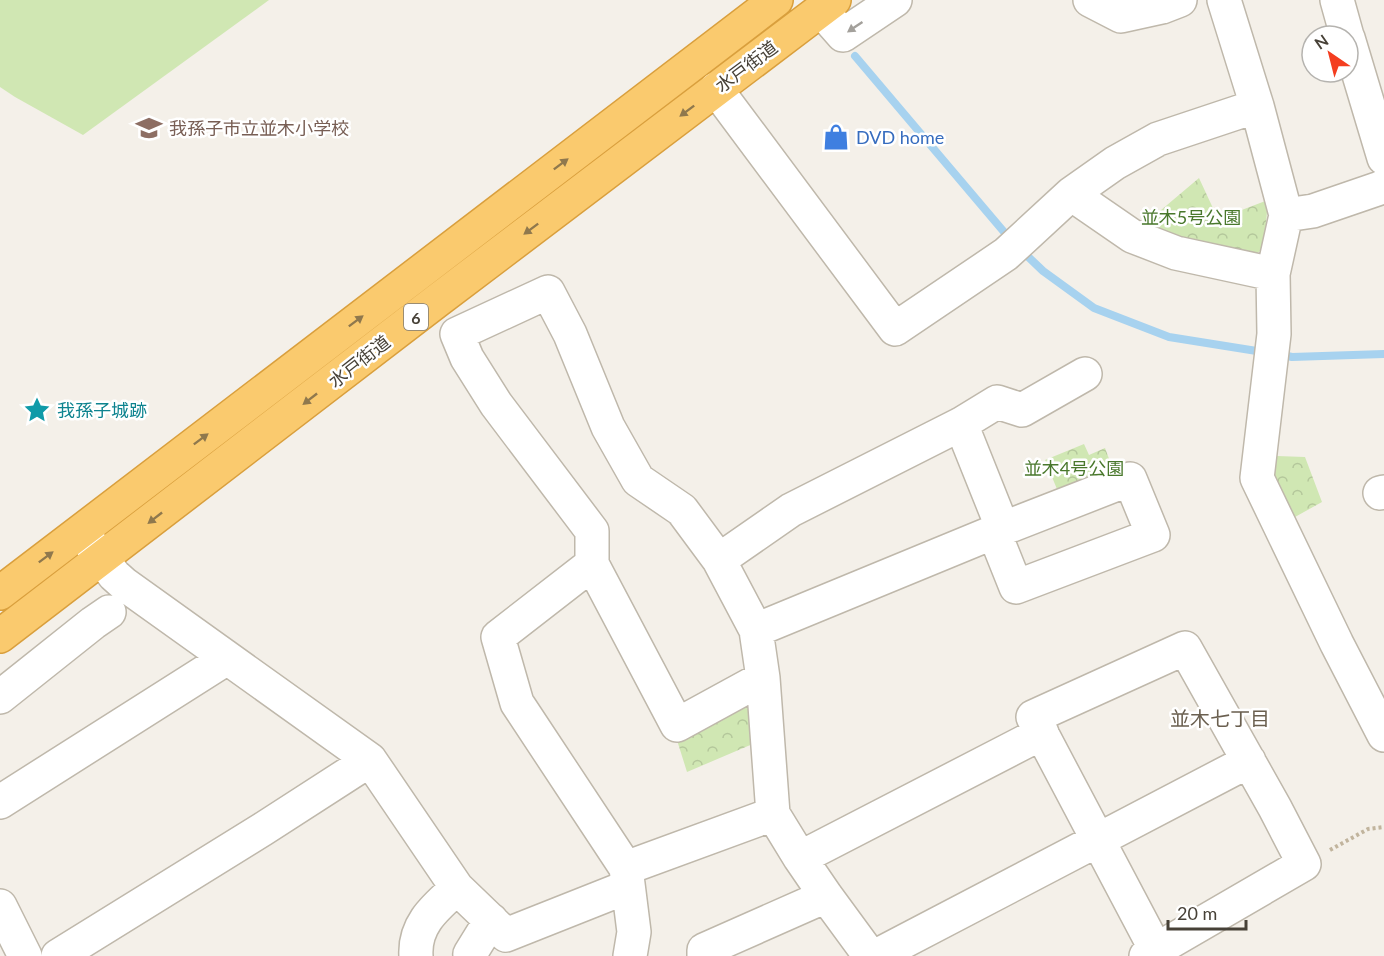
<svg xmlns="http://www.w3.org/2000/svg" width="1384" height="956" viewBox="0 0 1384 956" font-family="Lato,'Noto Sans JP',sans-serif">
<defs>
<pattern id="park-crowns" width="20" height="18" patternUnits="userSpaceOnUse" patternTransform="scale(1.5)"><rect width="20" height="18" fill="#d0e7b3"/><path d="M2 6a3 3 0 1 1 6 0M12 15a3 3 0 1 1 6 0" fill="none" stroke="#b4c79b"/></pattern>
</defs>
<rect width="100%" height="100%" fill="#f4f0e9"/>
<path fill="#d0e7b3" d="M 0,0 L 269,0 L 83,135 L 15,97 L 0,87 Z"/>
<path fill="url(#park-crowns)" d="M 1199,178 L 1218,219 L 1268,200 L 1264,248 L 1251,258 L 1141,227 Z
M 1084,444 L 1089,455 L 1105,448 L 1114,472 L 1059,494 L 1045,460 Z
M 1277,456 L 1305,457 L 1322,502 L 1295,517 L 1273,477 Z
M 739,702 L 752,712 L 755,743 L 687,772 L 676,737 Z"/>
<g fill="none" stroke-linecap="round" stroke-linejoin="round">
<path stroke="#a7d2ef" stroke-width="8" d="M 855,56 L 1010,239
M 1020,249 L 1043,271 L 1094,308 L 1169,337 L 1263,352
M 1278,354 L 1292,357 L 1384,354"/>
<g stroke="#bfb8ab" stroke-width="36">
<path id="minor" d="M 1090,0 L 1121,16 L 1162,7 L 1180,0
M 1224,0 L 1257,106 L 1286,215 L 1273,274 L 1274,334 L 1257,478 L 1337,644 L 1384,735
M 1337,0 L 1347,36
M 821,10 L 843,35 L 895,0
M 1348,38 L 1384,158
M 716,89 L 895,329 L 1006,254 L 1071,194 L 1115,163 L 1158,139 L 1257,106
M 1071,194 L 1132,236 L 1176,253 L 1273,274
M 1286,215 L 1313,211 L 1380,188 L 1384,186
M 961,424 L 1003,529
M 1380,493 L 1384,492
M 84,535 L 114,575 L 124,584 L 370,760 L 457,888 L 506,935 L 627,887
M 719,560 L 791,510 L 961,424 L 997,402 L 1022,410 L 1085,374
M 592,564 L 677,725 L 763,678
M 756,630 L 994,532 L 1130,479 L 1153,535 L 1016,587 L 994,532
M 0,697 L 93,623 L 109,612
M 0,802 L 227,658
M 800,858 L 1042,733
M 626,868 L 773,814
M 0,906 L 25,956
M 58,956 L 263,829 L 370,760
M 416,956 C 414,924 436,907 457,888
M 471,956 L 470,954 L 491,920
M 630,956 L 634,932 L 626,868 L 517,703 L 498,637 L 592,564 L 592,531 L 496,404 L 467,358 L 457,334 L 548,292 L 570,334 L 608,427 L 638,480 L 682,510 L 719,560 L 756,630 L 763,678 L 773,814 L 800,858 L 826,896 L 870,956
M 704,956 L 704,950 L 826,896
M 876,956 L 1249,761
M 1146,956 L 1156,950 L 1304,864 L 1275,808 L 1185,648 L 1033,717 L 1156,950 L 1160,956"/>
</g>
<g stroke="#d99f3d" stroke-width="36">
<path id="highway" d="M 0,593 L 776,0
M 0,636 L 438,300 L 834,0"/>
</g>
<path stroke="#c1b49d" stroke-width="4" stroke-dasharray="3 3" stroke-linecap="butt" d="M 1330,850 L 1368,829 L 1384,827"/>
<use href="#minor" stroke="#fff" stroke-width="33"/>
<use href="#highway" stroke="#faca6e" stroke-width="33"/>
</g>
<defs><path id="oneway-solid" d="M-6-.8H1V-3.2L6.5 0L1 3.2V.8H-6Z" transform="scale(1.5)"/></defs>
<use fill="#a3a09b" href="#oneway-solid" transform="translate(855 27) rotate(146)"/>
<g fill="#8f784d">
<use href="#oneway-solid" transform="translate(687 111) rotate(143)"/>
<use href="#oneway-solid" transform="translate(561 164) rotate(-37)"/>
<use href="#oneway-solid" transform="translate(531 229) rotate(143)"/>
<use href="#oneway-solid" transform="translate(356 321) rotate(-37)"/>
<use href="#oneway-solid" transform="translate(310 399) rotate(142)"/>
<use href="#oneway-solid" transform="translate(201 439) rotate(-37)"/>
<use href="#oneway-solid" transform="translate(155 518) rotate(142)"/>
<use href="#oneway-solid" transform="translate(46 557) rotate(-37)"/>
</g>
<defs>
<g id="school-bare" transform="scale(2.07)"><path d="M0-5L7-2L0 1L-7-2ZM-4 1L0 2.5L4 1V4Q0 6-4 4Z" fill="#8d6e63" stroke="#fff" stroke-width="2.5" paint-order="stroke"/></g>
<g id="shop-bare" transform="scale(2.07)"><path d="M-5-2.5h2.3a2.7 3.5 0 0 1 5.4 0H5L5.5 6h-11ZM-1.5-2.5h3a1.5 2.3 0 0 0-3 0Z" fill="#3f7fe0" stroke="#fff" stroke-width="2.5" paint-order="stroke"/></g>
<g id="sight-bare" transform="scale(2.07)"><path d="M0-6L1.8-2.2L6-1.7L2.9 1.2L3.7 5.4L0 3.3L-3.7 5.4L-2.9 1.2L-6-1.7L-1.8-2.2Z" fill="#0f9aa8" stroke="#fff" stroke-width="2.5" paint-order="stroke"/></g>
</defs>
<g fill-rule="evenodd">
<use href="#school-bare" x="149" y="128"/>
<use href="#shop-bare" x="836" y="137"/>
<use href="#sight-bare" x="37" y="410"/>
</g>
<g text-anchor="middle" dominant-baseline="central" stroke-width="5" stroke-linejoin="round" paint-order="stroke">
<rect fill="#fff" stroke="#7e7a73" stroke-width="1.5" x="404" y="304" width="24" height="26" rx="4.5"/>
<g font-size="16" font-weight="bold" fill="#474137">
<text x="416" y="317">6</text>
</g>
<g font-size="18" fill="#474137" stroke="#fff">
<text transform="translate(746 66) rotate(-37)">水戸街道</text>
<text transform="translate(359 361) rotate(-38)">水戸街道</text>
</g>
<g font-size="18" fill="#785e54" stroke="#fff" text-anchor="start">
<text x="169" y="128">我孫子市立並木小学校</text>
</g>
<g font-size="18" fill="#366cbe" stroke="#fff" text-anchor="start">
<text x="856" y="137">DVD home</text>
</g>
<g font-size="18" fill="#49782c" stroke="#fff">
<text x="1191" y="217">並木5号公園</text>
<text x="1074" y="468">並木4号公園</text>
</g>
<g font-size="18" fill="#0d838f" stroke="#fff" text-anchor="start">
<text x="57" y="410">我孫子城跡</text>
</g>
<g font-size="20" fill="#6a5f4f" stroke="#fff">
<text x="1220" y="718">並木七丁目</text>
</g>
</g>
<g transform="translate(1330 54) rotate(325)"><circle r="28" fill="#ffffff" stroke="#b5b3af" stroke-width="1.5"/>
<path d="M0-4.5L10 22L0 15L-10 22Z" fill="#f43e20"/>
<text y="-9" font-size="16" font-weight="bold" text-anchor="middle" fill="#474137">N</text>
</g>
<path d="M1168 920v9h78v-9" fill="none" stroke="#474137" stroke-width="3"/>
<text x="1177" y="920" font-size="18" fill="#474137" stroke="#ffffff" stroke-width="4.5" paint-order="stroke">20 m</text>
</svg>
